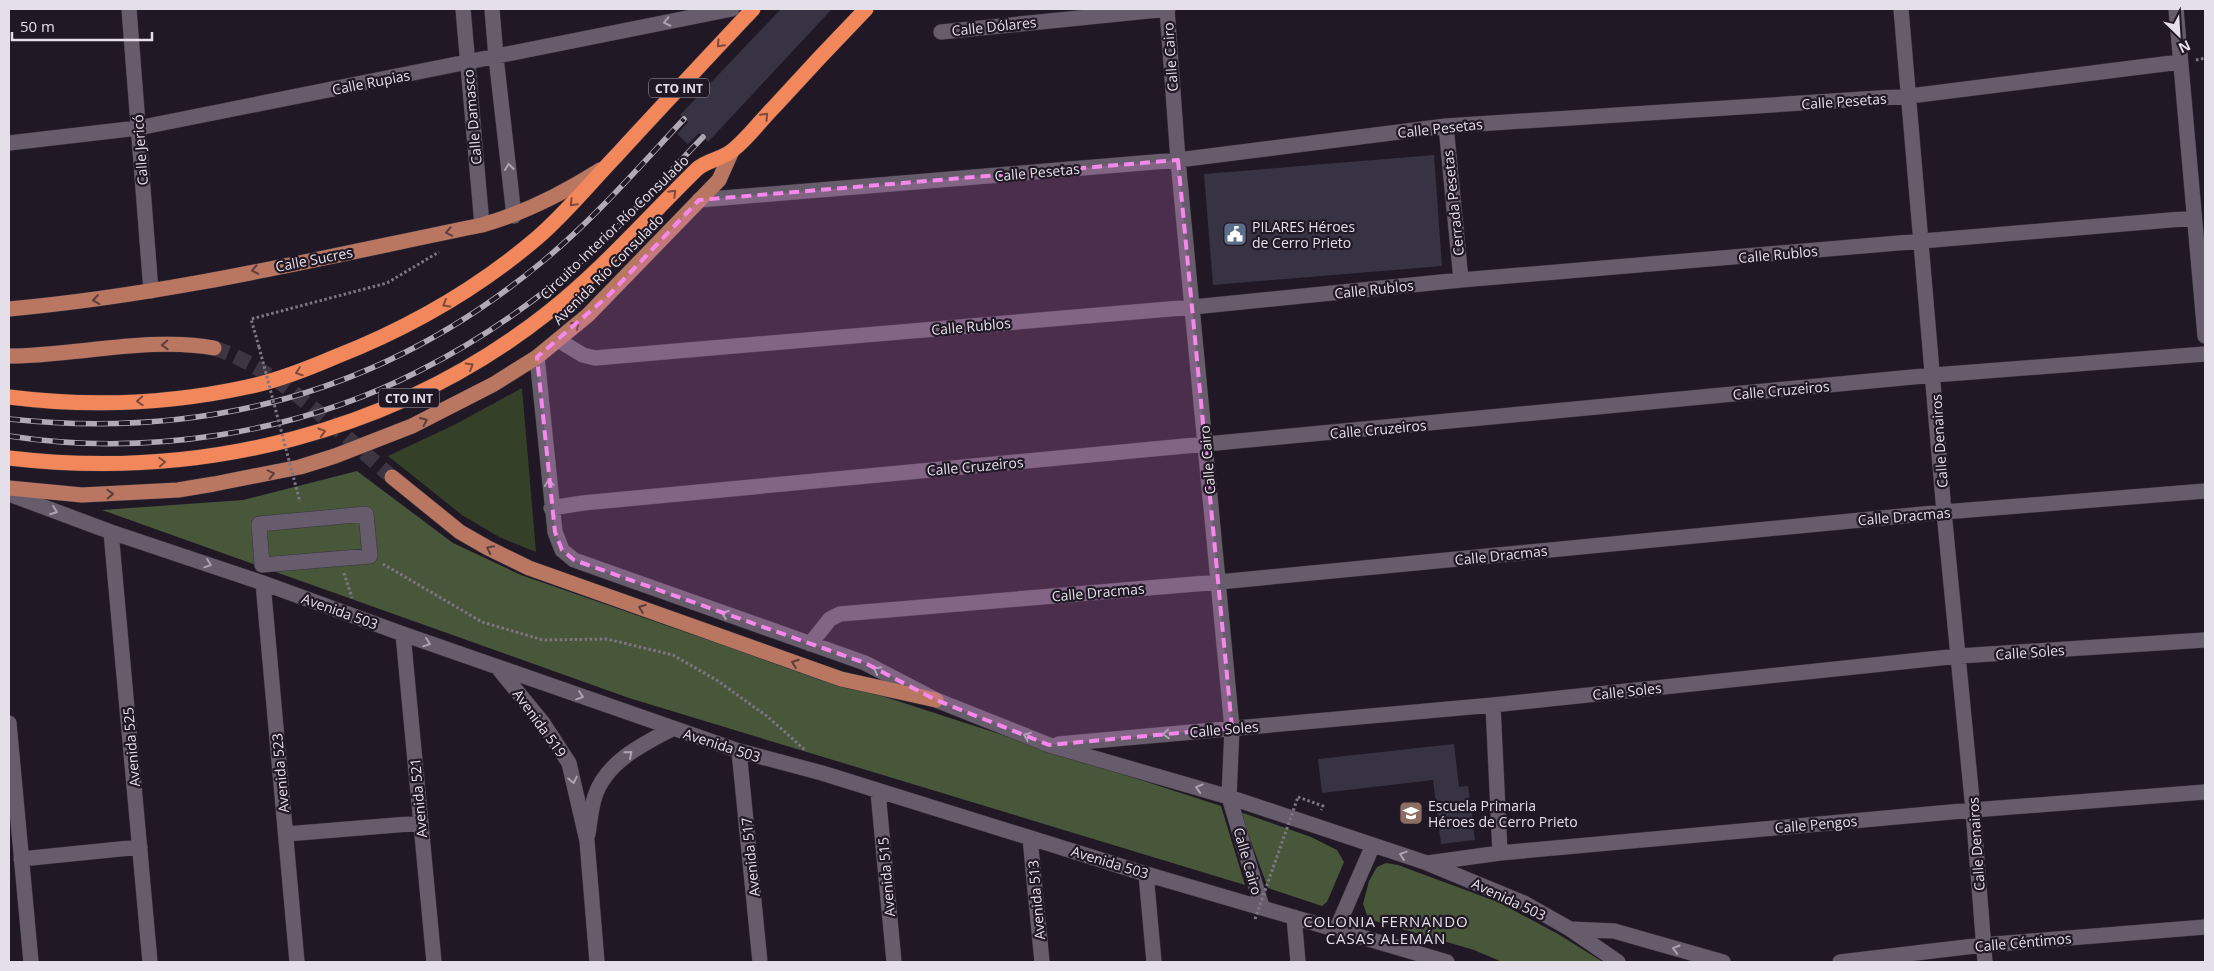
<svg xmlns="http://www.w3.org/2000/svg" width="2214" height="971" viewBox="0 0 2214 971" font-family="'Open Sans',sans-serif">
<rect width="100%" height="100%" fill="#201825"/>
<path fill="#344028" d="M 522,388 L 536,552 L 499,537 L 462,515 L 388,456 L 456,424 Z"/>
<path fill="#48563a" d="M 357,471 L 453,543 L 521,575 L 691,634 L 1221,806 L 1245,885 L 629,698 L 102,510 L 243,500 Z
M 1240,812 L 1311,837 L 1337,850 L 1344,862 L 1327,902 L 1322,906 L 1268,888 Z
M 1386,863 L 1398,865 L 1498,902 L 1558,934 L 1603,962 L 1502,962 L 1474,950 L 1375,921 L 1367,915 L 1363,904 L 1369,881 L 1377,867 Z"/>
<path fill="#373343" d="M 781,9 L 832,9 L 708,142 L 699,133 L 688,144 L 677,134 L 688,122 L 680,115 Z
M 1434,155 L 1442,266 L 1213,285 L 1204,174 Z
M 1454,744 L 1459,787 L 1468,786 L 1475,840 L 1441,844 L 1433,780 L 1322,793 L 1318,759 Z"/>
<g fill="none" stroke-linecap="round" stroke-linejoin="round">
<path stroke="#3d3642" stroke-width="15" stroke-dasharray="15 8" stroke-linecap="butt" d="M 214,348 C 279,369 340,433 392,477"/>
<g stroke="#39343e" stroke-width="16">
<path id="minor" d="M 129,9 L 151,291
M 463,9 L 482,225
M 492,9 L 496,57 L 514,216
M 1167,9 L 1178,160 L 1232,728 L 1229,797 L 1262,907
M 1901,9 L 1944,512 L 1973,810 L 1985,962
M 2176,9 L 2205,336
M 941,32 L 1168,9
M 1446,126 L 1461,280
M 9,143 L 138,128 L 732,9
M 699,200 L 1178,160 L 1446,126 L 1910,96 L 2180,62
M 558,340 L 583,355 L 595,358 L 1193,307 L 1461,280 L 2194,218
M 537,357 L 555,532 L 562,550 L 574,560 L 865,663 L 936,700 L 1049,745 L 1229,797 L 1427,863 L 1524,903 L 1570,929 L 1618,962
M 9,494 L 111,532 L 263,583 L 403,634 L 739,751 L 822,773 L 1146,874 L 1447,962
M 551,508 L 583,503 L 1934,375 L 2205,354
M 366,514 L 370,556 L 262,565 L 259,524 Z
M 111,532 L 150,962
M 263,583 L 297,962
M 403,634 L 434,962
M 810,644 L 830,619 L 840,614 L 1219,582 L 1944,512 L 2205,491
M 498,668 L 543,723 L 569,763 L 587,841 L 597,962
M 1493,705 L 1500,853
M 9,723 L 31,962
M 1059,744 L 1493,705 L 1959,656 L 2205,640
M 739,751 L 760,962
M 878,792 L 894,962
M 286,834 L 421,823
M 588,834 C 590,822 591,808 595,796 C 606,762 643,744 672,729
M 1030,838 L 1042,962
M 21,859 L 140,847
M 1428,863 L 1500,853 L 1973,810 L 2205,792
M 1146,874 L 1154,962
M 1294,917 L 1298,962
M 1570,929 L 1614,931 L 1723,962
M 1336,930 L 1373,845
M 1840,962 L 1983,945 L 2205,927"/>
</g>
<g stroke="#39343e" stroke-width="16">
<path id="major" d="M 9,309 C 168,295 325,257 482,225 C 525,213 562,194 600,170
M 9,356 C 74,356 151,336 214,348
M 392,477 L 460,532 L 488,548 L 529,568 L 841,679 L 936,700
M 9,488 L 82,495 L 178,490 L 214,484 L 300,467 L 335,456 L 412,426 L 494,384 L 537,357 L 588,315 L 719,180 L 732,151"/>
</g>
<g stroke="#39343e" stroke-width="16">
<path id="highway" d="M 9,397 C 88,407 169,404 247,387 C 277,381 307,369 335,357 C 409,328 476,290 537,238 C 566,213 590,183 617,155 C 662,106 708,57 753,9
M 9,458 C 201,481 398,432 550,311 C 603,269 649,216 697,169 C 707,160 723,159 733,150 C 748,138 761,120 775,106 C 805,73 835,41 866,9"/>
</g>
<path stroke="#7d7782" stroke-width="3" stroke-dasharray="2.5 2.5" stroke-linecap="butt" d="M 2196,60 L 2205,58
M 259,347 L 251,319 L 387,283 L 439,252
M 383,564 L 482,622 L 543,640 L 607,639 L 673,655 L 718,681 L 768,717 L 805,750
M 344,573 L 352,598
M 1298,797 L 1323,806 L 1321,810"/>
<use href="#minor" stroke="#665c6c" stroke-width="15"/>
<use href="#major" stroke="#b97661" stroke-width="15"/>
<use href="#highway" stroke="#f1875a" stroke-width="15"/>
<g stroke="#b0aab4" stroke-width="5.5">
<path id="rail" d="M 9,419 C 208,440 387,391 542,262 C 594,219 638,168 684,119
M 9,436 C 146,457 296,434 419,371 C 469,346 516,315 559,280 C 612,238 656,186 703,137"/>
</g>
<use href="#rail" stroke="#201825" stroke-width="4" stroke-dasharray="11" stroke-linecap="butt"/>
<path stroke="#7d7782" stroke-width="3" stroke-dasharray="2.5 2.5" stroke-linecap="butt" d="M 259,347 L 300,502
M 1255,919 L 1298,797"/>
</g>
<defs><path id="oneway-chevron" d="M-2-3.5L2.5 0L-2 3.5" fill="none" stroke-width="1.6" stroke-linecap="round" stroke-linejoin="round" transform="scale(1.25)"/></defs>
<g stroke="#aba4b0">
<use href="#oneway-chevron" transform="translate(667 22) rotate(168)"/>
<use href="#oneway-chevron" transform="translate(509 167) rotate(-97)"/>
<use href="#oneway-chevron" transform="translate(549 483) rotate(-96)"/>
<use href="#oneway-chevron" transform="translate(54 511) rotate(20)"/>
<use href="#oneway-chevron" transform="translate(208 564) rotate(19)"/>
<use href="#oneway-chevron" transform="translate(725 614) rotate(-160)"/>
<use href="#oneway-chevron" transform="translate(427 643) rotate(19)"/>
<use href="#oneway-chevron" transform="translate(877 670) rotate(-153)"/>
<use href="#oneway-chevron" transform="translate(580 696) rotate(19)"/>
<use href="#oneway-chevron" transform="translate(1166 734) rotate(175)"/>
<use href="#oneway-chevron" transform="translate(1027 736) rotate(-158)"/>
<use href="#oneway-chevron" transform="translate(629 754) rotate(-40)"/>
<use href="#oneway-chevron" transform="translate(573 780) rotate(78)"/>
<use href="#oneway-chevron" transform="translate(1199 788) rotate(-164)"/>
<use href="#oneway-chevron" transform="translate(1403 855) rotate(-161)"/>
<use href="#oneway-chevron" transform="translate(1676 949) rotate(-164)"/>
</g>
<g stroke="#7e4a3d">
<use href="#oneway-chevron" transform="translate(720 44) rotate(133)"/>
<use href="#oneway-chevron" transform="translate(765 116) rotate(-47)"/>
<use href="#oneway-chevron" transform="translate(673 193) rotate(-45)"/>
<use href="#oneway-chevron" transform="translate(573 203) rotate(134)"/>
<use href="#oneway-chevron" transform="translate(446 304) rotate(150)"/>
<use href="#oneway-chevron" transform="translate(470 366) rotate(-30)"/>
<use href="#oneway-chevron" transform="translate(299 372) rotate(161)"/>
<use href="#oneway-chevron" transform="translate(140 401) rotate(177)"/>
<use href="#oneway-chevron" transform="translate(322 432) rotate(-16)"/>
<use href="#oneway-chevron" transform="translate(162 462) rotate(-4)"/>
</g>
<g stroke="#5d3e3d">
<use href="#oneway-chevron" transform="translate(449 232) rotate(169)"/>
<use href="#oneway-chevron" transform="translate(255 270) rotate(169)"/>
<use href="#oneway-chevron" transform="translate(96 300) rotate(171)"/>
<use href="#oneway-chevron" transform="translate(576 325) rotate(-41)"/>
<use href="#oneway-chevron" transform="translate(165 345) rotate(178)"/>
<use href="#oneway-chevron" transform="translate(424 421) rotate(-25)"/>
<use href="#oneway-chevron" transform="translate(271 474) rotate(-13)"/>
<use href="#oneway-chevron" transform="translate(110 494) rotate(-2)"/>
<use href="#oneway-chevron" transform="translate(490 549) rotate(-153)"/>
<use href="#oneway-chevron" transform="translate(642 608) rotate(-160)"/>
<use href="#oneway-chevron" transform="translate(795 663) rotate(-160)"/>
</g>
<path fill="#f788eb" fill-opacity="0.2" stroke="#f788eb" stroke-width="4" stroke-dasharray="10 6" stroke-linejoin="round" d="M 1178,160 L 1232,728 L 1049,745 L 936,700 L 865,663 L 574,560 L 562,550 L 555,532 L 537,357 L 608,296 L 699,200 Z"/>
<defs>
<g id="civic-square" transform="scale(1.25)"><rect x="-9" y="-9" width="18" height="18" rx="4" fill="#5c6f8a" stroke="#201825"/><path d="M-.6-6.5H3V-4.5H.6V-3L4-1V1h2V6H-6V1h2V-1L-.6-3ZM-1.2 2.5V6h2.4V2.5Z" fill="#fff"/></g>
<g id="school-square" transform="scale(1.25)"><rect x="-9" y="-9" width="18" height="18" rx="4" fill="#8d6e63" stroke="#201825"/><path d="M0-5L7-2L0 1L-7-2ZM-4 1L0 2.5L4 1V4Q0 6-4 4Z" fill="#fff"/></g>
</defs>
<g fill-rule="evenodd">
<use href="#civic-square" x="1235" y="234"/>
<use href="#school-square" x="1411" y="813"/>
</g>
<g text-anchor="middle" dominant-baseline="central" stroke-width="4.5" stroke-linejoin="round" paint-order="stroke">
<g fill="#201825" stroke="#a9a3ae" stroke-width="1">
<rect x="649" y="78.5" width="60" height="19" rx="4"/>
<rect x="379" y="388.5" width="60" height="19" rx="4"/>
</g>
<g font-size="12" font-weight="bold" fill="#e4dfe8">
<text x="679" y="88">CTO INT</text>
<text x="409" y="398">CTO INT</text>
</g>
<g font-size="14" fill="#e4dfe8" stroke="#201825">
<text transform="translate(994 26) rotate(-6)">Calle Dólares</text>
<text transform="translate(1170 57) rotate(-94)">Calle Cairo</text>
<text transform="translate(371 82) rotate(-11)">Calle Rupias</text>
<text transform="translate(1844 101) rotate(-4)">Calle Pesetas</text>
<text transform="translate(472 117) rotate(-95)">Calle Damasco</text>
<text transform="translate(1440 128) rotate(-6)">Calle Pesetas</text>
<text transform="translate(140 150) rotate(-94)">Calle Jericó</text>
<text transform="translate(1037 172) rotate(-5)">Calle Pesetas</text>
<text transform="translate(1453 203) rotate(-96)">Cerrada Pesetas</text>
<text transform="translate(614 227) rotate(-44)">Circuito Interior Río Consulado</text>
<text transform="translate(1778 254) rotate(-5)">Calle Rublos</text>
<text transform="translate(314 259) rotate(-11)">Calle Sucres</text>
<text transform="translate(608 269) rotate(-45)">Avenida Río Consulado</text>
<text transform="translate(1374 289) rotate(-6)">Calle Rublos</text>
<text transform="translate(971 326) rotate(-5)">Calle Rublos</text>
<text transform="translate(1781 390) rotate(-5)">Calle Cruzeiros</text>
<text transform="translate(1378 429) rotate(-5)">Calle Cruzeiros</text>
<text transform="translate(1939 441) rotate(-94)">Calle Denairos</text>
<text transform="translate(1207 460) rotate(-95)">Calle Cairo</text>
<text transform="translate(975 466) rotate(-5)">Calle Cruzeiros</text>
<text transform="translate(1904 516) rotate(-5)">Calle Dracmas</text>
<text transform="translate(1501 555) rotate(-6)">Calle Dracmas</text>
<text transform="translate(1098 592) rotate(-5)">Calle Dracmas</text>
<text transform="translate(340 611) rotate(20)">Avenida 503</text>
<text transform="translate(2030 652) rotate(-4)">Calle Soles</text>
<text transform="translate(1627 691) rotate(-6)">Calle Soles</text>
<text transform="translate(540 723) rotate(54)">Avenida 519</text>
<text transform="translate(1224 729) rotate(-5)">Calle Soles</text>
<text transform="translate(722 745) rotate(18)">Avenida 503</text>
<text transform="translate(131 747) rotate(-95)">Avenida 525</text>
<text transform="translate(280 773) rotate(-95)">Avenida 523</text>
<text transform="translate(418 798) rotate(-95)">Avenida 521</text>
<text transform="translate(1816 824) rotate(-5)">Calle Pengos</text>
<text transform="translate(1976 844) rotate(-94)">Calle Denairos</text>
<text transform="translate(750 857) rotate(-96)">Avenida 517</text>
<text transform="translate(1248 861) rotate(74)">Calle Cairo</text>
<text transform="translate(1110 862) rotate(17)">Avenida 503</text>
<text transform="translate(886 877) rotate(-95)">Avenida 515</text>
<text transform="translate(1509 899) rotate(25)">Avenida 503</text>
<text transform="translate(1036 900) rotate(-95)">Avenida 513</text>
<text transform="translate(2023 942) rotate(-5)">Calle Céntimos</text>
</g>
<g font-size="14" fill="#e4dfe8" stroke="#201825" text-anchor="start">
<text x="1252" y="226">PILARES Héroes<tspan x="1252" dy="16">de Cerro Prieto</tspan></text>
<text x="1428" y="805">Escuela Primaria<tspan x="1428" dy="16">Héroes de Cerro Prieto</tspan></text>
</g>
<g font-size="15" letter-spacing="1" fill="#e4dfe8" stroke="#201825">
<text x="1386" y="921">COLONIA FERNANDO<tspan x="1386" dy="17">CASAS ALEMÁN</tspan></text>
</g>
</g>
<rect width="2214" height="971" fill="none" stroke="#e4dfe8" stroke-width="20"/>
<g transform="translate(2179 35) rotate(155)" stroke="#201825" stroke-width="4" paint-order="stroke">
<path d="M0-4L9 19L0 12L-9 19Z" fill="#e4dfe8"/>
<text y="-8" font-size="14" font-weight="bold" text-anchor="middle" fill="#e4dfe8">N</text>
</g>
<path d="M12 32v8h140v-8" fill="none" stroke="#e4dfe8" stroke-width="2.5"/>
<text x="20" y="32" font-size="15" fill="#e4dfe8" stroke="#201825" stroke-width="4" paint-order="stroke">50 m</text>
</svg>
